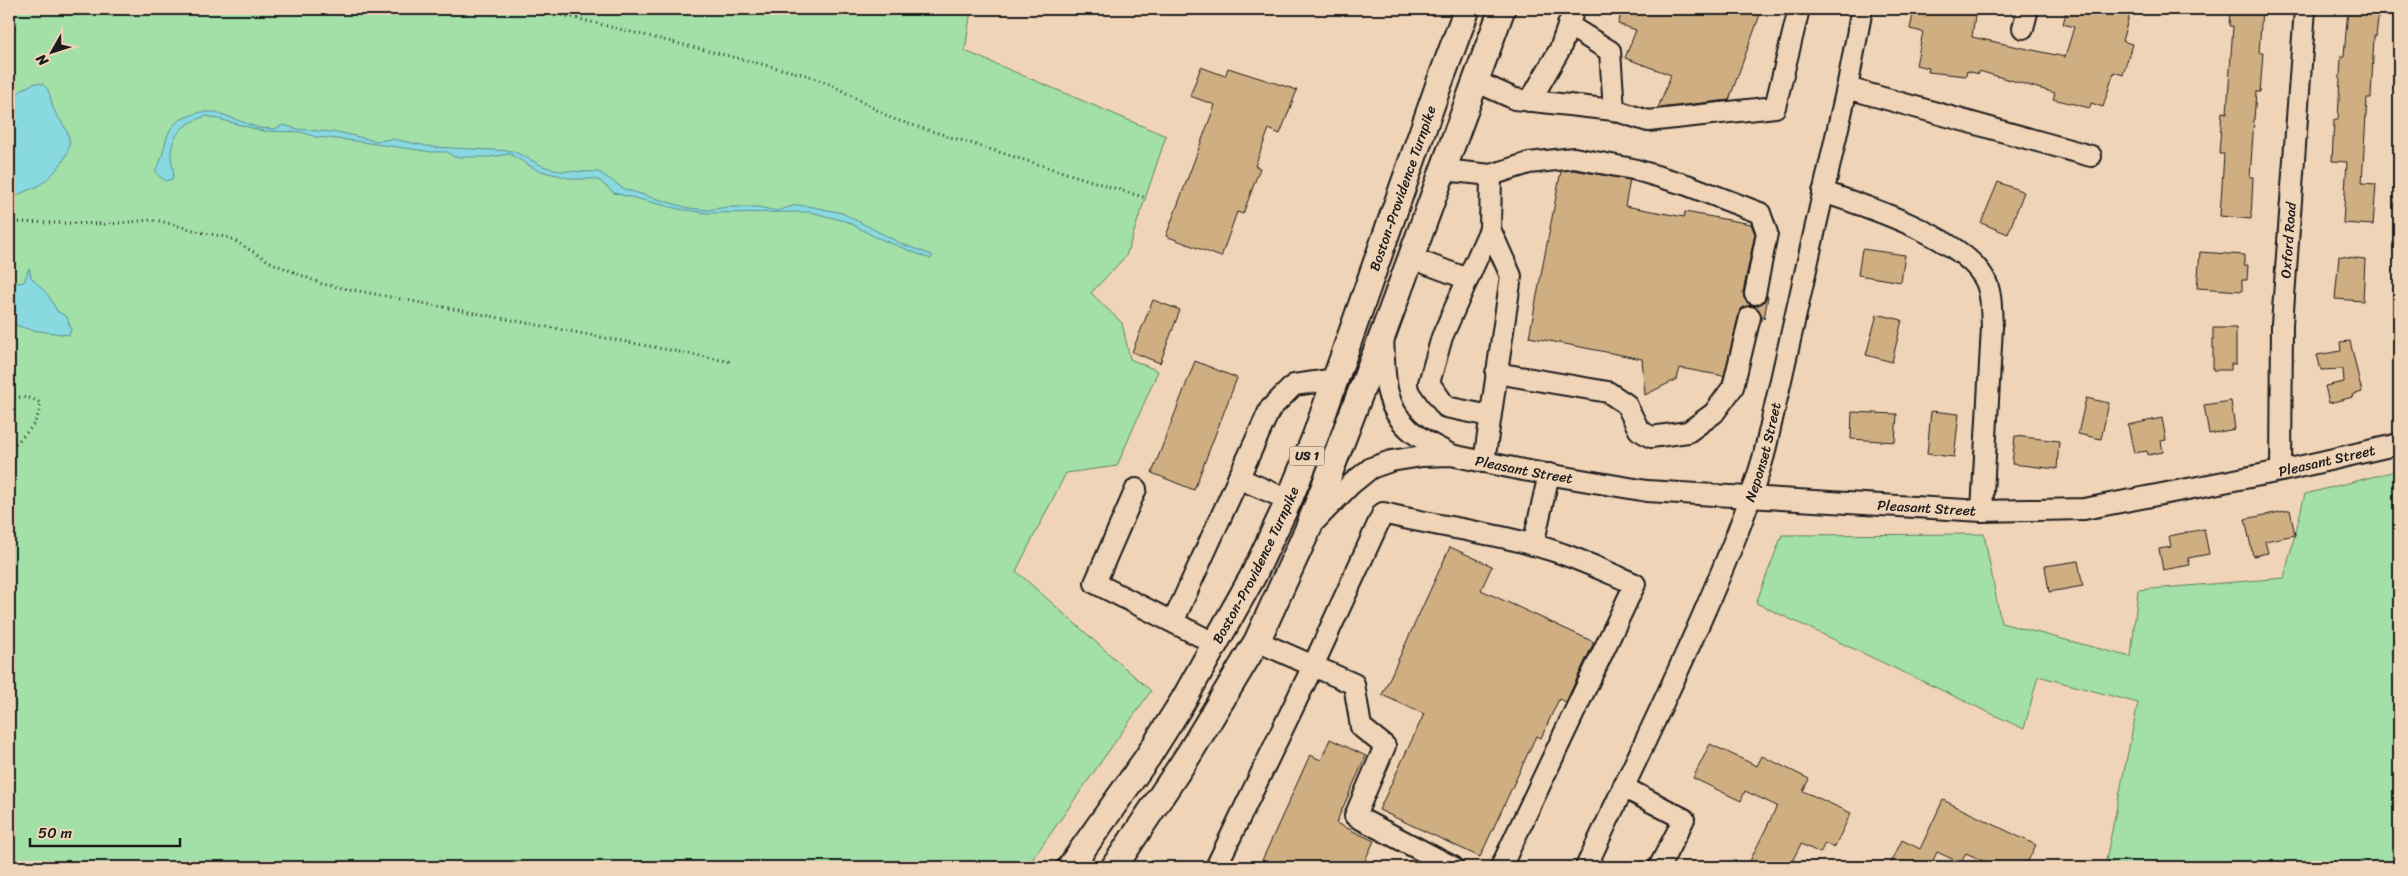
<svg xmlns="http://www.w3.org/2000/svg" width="2408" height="876" viewBox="0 0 2408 876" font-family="Sriracha,sans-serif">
<rect width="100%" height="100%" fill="#f0d4b7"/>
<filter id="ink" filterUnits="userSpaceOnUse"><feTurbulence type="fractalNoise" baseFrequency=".02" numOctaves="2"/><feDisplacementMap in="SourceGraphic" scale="10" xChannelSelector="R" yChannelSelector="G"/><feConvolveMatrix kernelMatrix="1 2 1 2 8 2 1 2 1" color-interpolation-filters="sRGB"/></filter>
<g filter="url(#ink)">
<path fill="#a2e0a8" stroke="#5f7e62" d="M 9,9 L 971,9 L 965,51 L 1166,136 L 1126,256 L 1091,293 L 1122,323 L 1130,359 L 1158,371 L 1117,466 L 1066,473 L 1016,571 L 1151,691 L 1027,867 L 9,867 Z
M 2399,470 L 2399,867 L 2120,867 L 2106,860 L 2138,703 L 2038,676 L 2024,729 L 1756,603 L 1782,535 L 1984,534 L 2001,623 L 2131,657 L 2138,590 L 2284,578 L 2305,494 Z"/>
<path fill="#88d9e0" stroke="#5d8d92" d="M 35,83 C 49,83 49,93 52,104 C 55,117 67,125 69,138 C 73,156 50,179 36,187 C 26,191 17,194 9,202 L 9,102 L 24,88 Z
M 201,112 L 216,112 L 259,128 L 275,129 L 283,125 L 297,129 L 342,133 L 376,141 L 392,139 L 432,147 L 513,151 L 543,166 L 560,171 L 599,172 L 624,189 L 688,208 L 708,210 L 728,207 L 758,207 L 777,211 L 796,205 L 814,207 L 842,213 L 902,244 L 932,255 L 932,257 L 931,259 L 875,237 L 848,222 L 811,212 L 706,213 L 679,209 L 614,193 L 600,181 L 594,179 L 573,179 L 537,170 L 510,154 L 490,157 L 454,157 L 447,152 L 432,152 L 348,140 L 316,137 L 301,132 L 263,131 L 207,116 C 186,122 171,133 171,156 C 171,166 176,170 172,179 L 166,181 C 148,170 159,170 162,156 C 169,127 170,121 201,112 Z
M 29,268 L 31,277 L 48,295 L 57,311 L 67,317 L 71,329 L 69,335 L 31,330 L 12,324 L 9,326 L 9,284 L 24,282 Z"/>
<path fill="#cfae82" stroke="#1c1c1c" d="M 1623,9 L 1762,9 L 1729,100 L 1658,108 L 1671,75 L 1625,58 L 1636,30 L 1618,24 Z
M 1914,9 L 1976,9 L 1972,37 L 2065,57 L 2074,27 L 2063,24 L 2067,9 L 2131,9 L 2122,41 L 2132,44 L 2123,75 L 2114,72 L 2103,107 L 2091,103 L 2090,108 L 2053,99 L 2055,93 L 1979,71 L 1979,74 L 1967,71 L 1966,76 L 1928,72 L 1929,68 L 1916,65 L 1923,32 L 1910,29 Z
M 2230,9 L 2262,9 L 2259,53 L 2263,53 L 2260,92 L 2256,92 L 2250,177 L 2253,177 L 2251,219 L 2220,216 L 2224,154 L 2219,154 L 2222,112 L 2227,113 L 2233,26 L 2229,26 Z
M 2348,9 L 2379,9 L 2376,37 L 2374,36 L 2371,98 L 2367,98 L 2362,183 L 2376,184 L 2373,225 L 2343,223 L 2347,162 L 2332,161 L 2334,120 L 2338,120 L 2341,56 L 2344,56 Z
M 1201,67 L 1225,76 L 1228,68 L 1297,90 L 1280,134 L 1269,129 L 1255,166 L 1260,168 L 1243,214 L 1237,212 L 1221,257 L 1166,236 L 1215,105 L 1190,96 Z
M 1574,170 L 1630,180 L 1625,206 L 1684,217 L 1685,212 L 1751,224 L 1755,234 L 1743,292 L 1744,298 L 1752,305 L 1742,308 L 1739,314 L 1724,376 L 1680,368 L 1677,379 L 1645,395 L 1642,359 L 1529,337 L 1561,171 Z
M 1998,182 L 2024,192 L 2008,234 L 1981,223 Z
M 1862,249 L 1905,255 L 1901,282 L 1858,275 Z
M 2200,252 L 2244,255 L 2244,265 L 2248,265 L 2247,280 L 2242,280 L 2242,291 L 2197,288 Z
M 2339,256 L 2365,259 L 2363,301 L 2335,299 Z
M 1767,296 L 1768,296 L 1764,319 L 1758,309 L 1753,306 L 1764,302 Z
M 1153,300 L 1180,310 L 1160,363 L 1132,352 Z
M 1877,314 L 1902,320 L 1892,362 L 1866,355 Z
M 2213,328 L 2236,328 L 2236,364 L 2231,364 L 2231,370 L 2213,370 Z
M 2350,341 L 2362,392 L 2352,395 L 2353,397 L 2329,403 L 2325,386 L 2344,382 L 2343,369 L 2321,370 L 2317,355 L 2341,351 L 2340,342 Z
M 1195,361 L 1237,378 L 1194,490 L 1152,473 Z
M 2086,398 L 2109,403 L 2101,439 L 2078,434 Z
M 2231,401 L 2235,429 L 2209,434 L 2204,405 Z
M 1931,411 L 1959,414 L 1954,457 L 1927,454 Z
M 1852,412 L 1897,414 L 1895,442 L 1851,439 Z
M 2162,418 L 2166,440 L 2161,441 L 2163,452 L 2148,455 L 2147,451 L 2134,453 L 2128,425 Z
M 2015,436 L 2059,441 L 2057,469 L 2012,464 Z
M 2290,510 L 2295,535 L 2265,541 L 2268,553 L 2253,556 L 2245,519 Z
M 2204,529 L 2209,554 L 2188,558 L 2190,565 L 2163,570 L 2159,549 L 2171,547 L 2169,536 Z
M 1450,547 L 1492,566 L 1481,590 L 1594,642 L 1566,702 L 1559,699 L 1541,738 L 1536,736 L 1480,857 L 1379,810 L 1424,714 L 1382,695 Z
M 2078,561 L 2083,586 L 2049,592 L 2045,566 Z
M 1330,739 L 1366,756 L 1336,823 L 1374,841 L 1362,867 L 1259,867 L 1310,755 L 1321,760 Z
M 1710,744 L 1757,766 L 1762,756 L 1809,779 L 1803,791 L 1851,813 L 1834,848 L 1825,843 L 1820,853 L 1801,844 L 1789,867 L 1747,867 L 1777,806 L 1745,791 L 1741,801 L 1693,778 Z
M 1943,800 L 2036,845 L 2025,867 L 1996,867 L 1966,853 L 1961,863 L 1937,852 L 1930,867 L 1889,867 L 1902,840 L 1920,849 Z"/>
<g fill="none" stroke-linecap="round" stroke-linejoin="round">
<g stroke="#1c1c1c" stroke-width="24">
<g id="minor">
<path d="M 1568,25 L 1610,51 L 1614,110"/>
<path d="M 2023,28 L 2028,9"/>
<path d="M 1475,81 L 1515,99 L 1614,110 L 1648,121 L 1775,107 L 1799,9"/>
<path d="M 1847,88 L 2091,156"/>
<path d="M 1530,101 L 1560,49 L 1574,9"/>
<path d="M 1443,170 L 1491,175 L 1490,229 L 1511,276 L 1484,462"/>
<path d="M 1491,175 L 1529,163 L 1574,158 L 1633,169 L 1687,185 L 1760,213 L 1767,233 L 1755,294"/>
<path d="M 1823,192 C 1866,206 1961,237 1984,278 C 1992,291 1991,311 1992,327 L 1982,511"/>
<path d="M 1411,258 L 1468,279"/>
<path d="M 1383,337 C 1385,370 1382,404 1408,428 C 1419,439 1437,447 1451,455"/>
<path d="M 1496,373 L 1608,392 L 1626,404 L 1639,430 L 1651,437 L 1688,432 L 1714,413 L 1733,387 L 1750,317"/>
<path d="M 1490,416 L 1446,407 L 1429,383 L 1442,337 L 1490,229"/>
<path id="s1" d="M 2281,471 L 2282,324 L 2305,9"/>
<path d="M 1238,478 L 1289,500"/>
<path d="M 1136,489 L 1095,583 L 1214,643"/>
<path id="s2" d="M 1311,525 L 1350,485 L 1371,468 L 1391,461 L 1422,456 L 1451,455 L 1523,470 L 1647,491 L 1982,511 L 2084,509 L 2281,471 L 2399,444"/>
<path d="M 1533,545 L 1549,474"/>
<path d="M 1173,622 L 1270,409 L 1294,385 L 1336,379"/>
<path d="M 1257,641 L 1354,684 L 1361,727 L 1385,746 L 1355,816 L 1453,867"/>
<path d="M 1623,787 L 1684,819 L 1659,867"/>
<path d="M 1216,867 L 1313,666 L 1383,513 C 1439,527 1499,533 1554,551 C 1582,560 1609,573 1635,584 L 1501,867"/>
<path id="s3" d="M 1586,867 C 1625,783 1666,700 1703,615 C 1726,562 1748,510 1764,455 L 1847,88 L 1862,9"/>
</g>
</g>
<g stroke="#1c1c1c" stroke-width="29">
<g id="major">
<path id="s4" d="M 1070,867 L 1147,758 L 1183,701 L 1253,576 L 1289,500 L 1315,437 L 1439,84 L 1467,9"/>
<path d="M 1114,867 L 1189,754 L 1257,641 L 1308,529 L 1383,334 L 1502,9"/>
</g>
</g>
<path stroke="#1c1c1c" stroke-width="3" stroke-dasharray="1 4" stroke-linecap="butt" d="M 538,9 L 806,75 L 832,85 L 893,119 L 1146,198
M 9,222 L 110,224 L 150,220 L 160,221 L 205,233 L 230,238 L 272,263 L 322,284 L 732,362
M 9,398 C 21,397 30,396 40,403 C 41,422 22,438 9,449"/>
<use href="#minor" stroke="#f0d4b7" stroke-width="20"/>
<use href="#major" stroke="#f0d4b7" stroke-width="25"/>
</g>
</g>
<g text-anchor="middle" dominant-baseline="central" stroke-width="5" stroke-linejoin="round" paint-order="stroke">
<rect fill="#f0d4b7" stroke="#5c534a" stroke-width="1" x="1289.5" y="446.5" width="35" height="19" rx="4"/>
<g font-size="12" font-weight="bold" fill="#1c1c1c">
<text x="1307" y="456">US 1</text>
</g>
<g font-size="14" fill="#1c1c1c" stroke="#f0d4b7">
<text stroke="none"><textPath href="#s4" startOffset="760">Boston-Providence Turnpike</textPath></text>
<text stroke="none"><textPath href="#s1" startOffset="231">Oxford Road</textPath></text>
<text stroke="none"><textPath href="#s3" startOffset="452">Neponset Street</textPath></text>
<text stroke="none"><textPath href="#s2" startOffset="1049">Pleasant Street</textPath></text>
<text stroke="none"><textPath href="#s2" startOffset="239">Pleasant Street</textPath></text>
<text stroke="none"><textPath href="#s2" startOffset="644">Pleasant Street</textPath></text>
<text stroke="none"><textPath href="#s4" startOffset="355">Boston-Providence Turnpike</textPath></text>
</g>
</g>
<rect width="2408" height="876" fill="none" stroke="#f0d4b7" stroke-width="30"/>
<rect x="15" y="15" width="2378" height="846" fill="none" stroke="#1c1c1c" stroke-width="2" filter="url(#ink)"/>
<g transform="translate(52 52) rotate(231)" stroke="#f0d4b7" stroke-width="4" paint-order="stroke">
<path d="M0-4L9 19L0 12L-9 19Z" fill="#1c1c1c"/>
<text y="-8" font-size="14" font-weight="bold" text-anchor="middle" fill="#1c1c1c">N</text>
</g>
<path d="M30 838v8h150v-8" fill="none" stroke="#1c1c1c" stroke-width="2.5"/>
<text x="38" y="838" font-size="15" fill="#1c1c1c" stroke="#f0d4b7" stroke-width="4" paint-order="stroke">50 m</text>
</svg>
